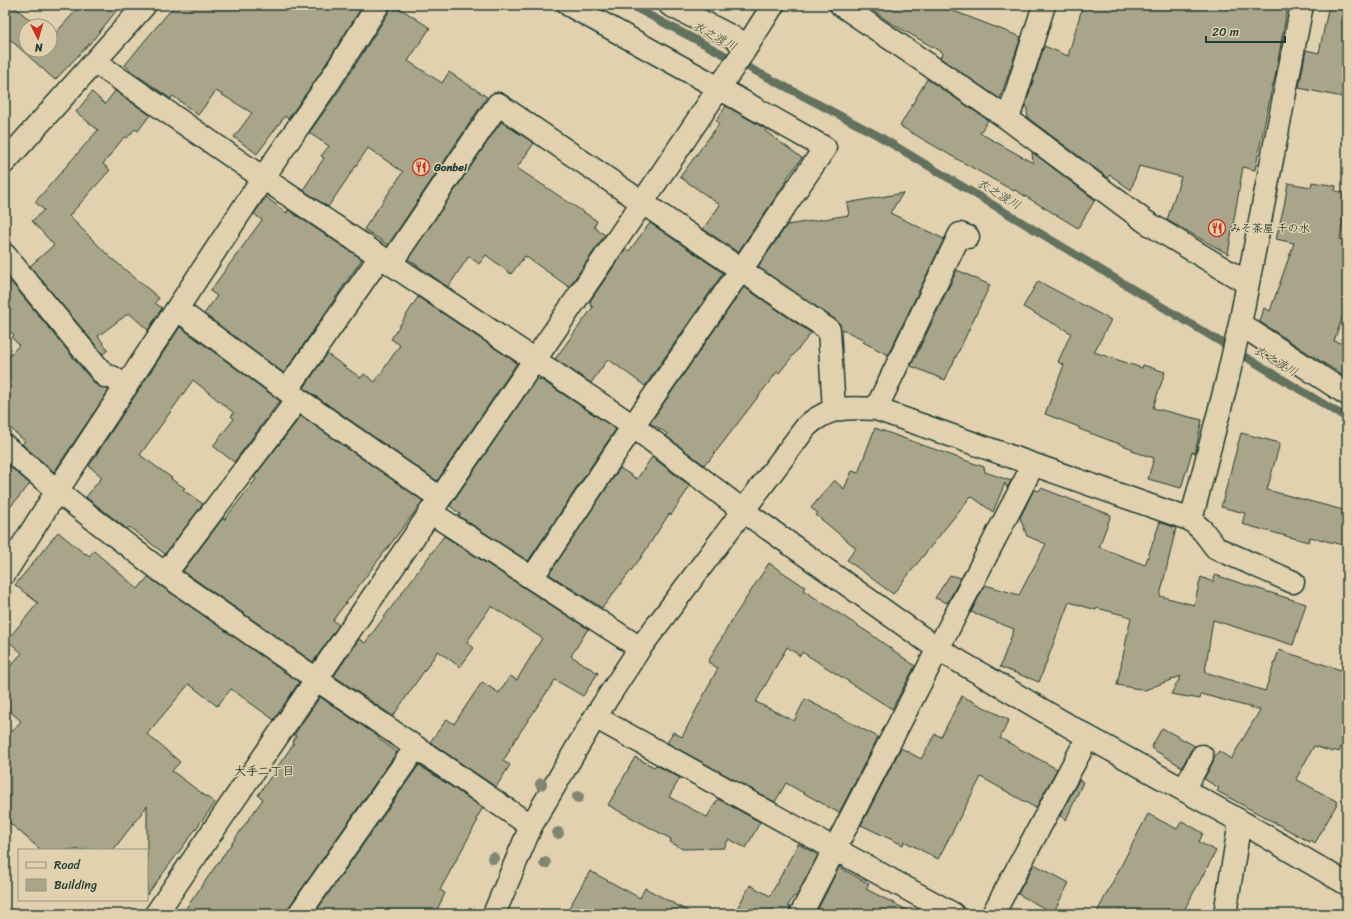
<svg xmlns="http://www.w3.org/2000/svg" width="1352" height="919" viewBox="0 0 1352 919" font-family="Sriracha,'Klee One',sans-serif">
<rect width="100%" height="100%" fill="#e2d1ae"/>
<filter id="ink" filterUnits="userSpaceOnUse"><feTurbulence type="fractalNoise" baseFrequency=".025" numOctaves="2"/><feDisplacementMap in="SourceGraphic" scale="8" xChannelSelector="R" yChannelSelector="G"/><feConvolveMatrix kernelMatrix="1 2 1 2 8 2 1 2 1" color-interpolation-filters="sRGB"/></filter>
<g filter="url(#ink)">
<g fill="none" stroke-linecap="round" stroke-linejoin="round">
<path stroke="#63715e" stroke-width="8" d="M 630,5 L 877,135 L 1347,418"/>
</g>
<path fill="#a9a58a" stroke="#1f3d34" d="M 5,5 L 12,5 L 37,26 L 26,26 L 26,50 L 50,50 L 50,36 L 51,38 L 81,5 L 121,5 L 92,41 L 55,80 L 5,35 Z
M 175,5 L 363,5 L 319,75 L 288,119 L 285,116 L 257,154 L 234,137 L 252,113 L 216,91 L 198,115 L 173,96 L 171,99 L 131,71 L 125,65 L 147,38 Z
M 865,5 L 938,5 L 1021,37 L 1000,99 L 940,58 L 943,53 L 891,23 Z
M 1083,5 L 1263,5 L 1287,10 L 1274,83 L 1273,83 L 1255,170 L 1243,167 L 1228,254 L 1167,220 L 1181,177 L 1139,166 L 1131,190 L 1110,175 L 1108,178 L 1028,118 L 1026,103 L 1044,46 L 1068,56 Z
M 1329,5 L 1347,7 L 1347,98 L 1299,88 L 1306,50 L 1319,53 Z
M 390,6 L 396,10 L 401,9 L 430,28 L 408,61 L 442,83 L 449,72 L 487,97 L 388,245 L 364,229 L 403,172 L 368,148 L 328,207 L 303,190 L 324,158 L 321,156 L 329,146 L 309,133 L 340,89 L 389,12 Z
M 927,79 L 988,120 L 980,133 L 1033,163 L 1032,152 L 1095,200 L 1078,228 L 1015,190 L 1014,191 L 957,159 L 900,126 Z
M 115,91 L 150,115 L 138,131 L 135,129 L 127,138 L 124,137 L 103,164 L 110,170 L 69,216 L 110,257 L 159,298 L 155,303 L 162,308 L 148,330 L 129,313 L 98,336 L 108,350 L 103,354 L 30,266 L 54,245 L 32,221 L 44,210 L 35,202 L 98,130 L 76,112 L 92,92 L 105,104 Z
M 726,106 L 766,129 L 765,131 L 802,158 L 787,178 L 788,179 L 738,252 L 703,229 L 720,205 L 680,177 L 719,124 L 716,121 Z
M 501,122 L 534,143 L 517,168 L 597,221 L 594,227 L 605,235 L 569,287 L 525,256 L 511,274 L 486,255 L 479,264 L 469,256 L 448,287 L 408,259 Z
M 1312,182 L 1336,186 L 1335,191 L 1347,193 L 1340,239 L 1347,242 L 1347,304 L 1334,341 L 1347,345 L 1347,378 L 1260,322 L 1264,308 L 1270,311 L 1294,243 L 1276,239 L 1284,206 L 1288,183 L 1311,187 Z
M 903,193 L 890,213 L 944,239 L 888,355 L 863,342 L 865,340 L 841,329 L 840,324 L 836,320 L 758,267 L 787,225 L 849,215 L 847,203 Z
M 266,197 L 287,213 L 288,210 L 362,259 L 284,373 L 204,314 L 217,296 L 210,291 L 262,220 L 254,214 Z
M 650,223 L 723,273 L 645,386 L 608,359 L 591,383 L 555,359 L 593,307 L 590,305 L 591,302 L 590,301 L 626,249 L 629,251 Z
M 957,270 L 990,285 L 945,380 L 911,366 Z
M 1038,281 L 1111,320 L 1094,352 L 1142,368 L 1143,365 L 1165,372 L 1153,408 L 1202,420 L 1195,453 L 1192,452 L 1181,488 L 1148,479 L 1154,458 L 1132,451 L 1133,449 L 1079,429 L 1079,427 L 1045,414 L 1064,365 L 1058,362 L 1071,333 L 1023,307 Z
M 11,282 L 95,384 L 109,390 L 54,472 L 22,444 L 25,441 L 5,424 L 5,361 L 19,345 L 12,338 L 14,335 L 5,327 L 5,288 Z
M 744,287 L 811,333 L 779,373 L 777,372 L 708,462 L 707,461 L 704,465 L 666,436 L 668,434 L 650,423 Z
M 418,297 L 517,363 L 437,481 L 304,388 L 327,354 L 361,378 L 364,374 L 375,382 L 400,345 L 391,339 Z
M 180,327 L 280,401 L 234,462 L 213,446 L 234,419 L 231,416 L 234,413 L 193,380 L 140,455 L 172,478 L 171,479 L 185,488 L 183,490 L 203,504 L 165,554 L 129,527 L 127,529 L 86,497 L 102,477 L 89,466 Z
M 537,378 L 539,380 L 540,379 L 616,429 L 528,561 L 459,516 L 460,514 L 450,506 Z
M 301,416 L 423,501 L 333,620 L 339,625 L 313,662 L 183,571 L 223,518 L 224,520 L 256,479 L 254,477 Z
M 875,428 L 984,467 L 985,472 L 1011,481 L 1007,488 L 1005,483 L 993,512 L 971,496 L 893,594 L 847,560 L 856,548 L 816,515 L 818,513 L 811,508 L 834,480 L 844,489 L 852,471 L 858,473 Z
M 1241,433 L 1280,443 L 1267,490 L 1347,511 L 1347,546 L 1310,537 L 1308,542 L 1242,524 L 1245,513 L 1221,507 Z
M 652,457 L 690,486 L 671,515 L 669,514 L 640,559 L 602,608 L 549,574 L 620,468 L 637,479 Z
M 8,465 L 30,484 L 5,513 L 5,468 Z
M 1041,488 L 1111,515 L 1099,547 L 1145,565 L 1160,522 L 1176,528 L 1160,596 L 1194,605 L 1201,577 L 1213,582 L 1215,575 L 1306,604 L 1293,645 L 1213,620 L 1205,672 L 1265,691 L 1279,650 L 1347,672 L 1347,731 L 1339,752 L 1333,750 L 1333,752 L 1314,746 L 1296,779 L 1338,802 L 1315,843 L 1311,840 L 1310,842 L 1217,791 L 1219,788 L 1204,779 L 1213,762 L 1214,757 L 1219,751 L 1231,759 L 1260,710 L 1201,694 L 1200,699 L 1171,694 L 1181,676 L 1145,690 L 1117,685 L 1131,617 L 1097,608 L 1096,610 L 1069,602 L 1039,682 L 1000,667 L 1014,629 L 971,612 L 985,585 L 1019,595 L 1046,544 L 1027,536 L 1020,518 L 1034,489 L 1039,491 Z
M 58,532 L 85,554 L 86,553 L 89,556 L 94,551 L 138,589 L 148,577 L 299,682 L 274,720 L 231,689 L 217,706 L 189,684 L 147,734 L 180,762 L 172,771 L 215,803 L 147,895 L 147,806 L 113,850 L 41,850 L 5,819 L 5,747 L 9,735 L 21,721 L 5,707 L 5,672 L 22,653 L 7,640 L 38,603 L 15,585 Z
M 444,536 L 588,629 L 571,656 L 598,673 L 583,696 L 555,680 L 509,749 L 510,750 L 503,761 L 510,765 L 496,787 L 430,742 L 447,719 L 454,724 L 482,682 L 499,693 L 510,676 L 517,680 L 542,638 L 491,606 L 467,642 L 474,648 L 460,667 L 438,651 L 393,716 L 334,676 L 359,639 L 365,643 Z
M 769,563 L 805,587 L 803,590 L 872,635 L 915,666 L 892,709 L 802,652 L 800,656 L 787,647 L 756,702 L 794,721 L 805,699 L 878,737 L 839,813 L 786,783 L 775,802 L 667,743 L 673,732 L 682,737 L 718,668 L 708,662 L 732,620 Z
M 950,575 L 961,578 L 947,603 L 935,598 Z
M 962,696 L 1009,720 L 1000,738 L 1057,769 L 1036,808 L 981,777 L 938,859 L 904,841 L 903,845 L 861,825 L 901,748 L 921,759 L 935,734 L 941,737 Z
M 320,697 L 379,737 L 378,738 L 397,752 L 289,907 L 287,914 L 182,914 L 263,799 L 258,795 L 294,743 L 293,742 L 296,736 L 294,735 Z
M 1162,728 L 1195,746 L 1191,750 L 1182,767 L 1151,748 Z
M 635,757 L 654,767 L 656,765 L 680,778 L 669,797 L 707,817 L 718,799 L 760,822 L 746,848 L 729,839 L 724,848 L 683,849 L 670,842 L 671,839 L 608,805 Z
M 419,765 L 483,808 L 476,819 L 478,820 L 440,890 L 445,893 L 435,914 L 314,914 Z
M 1079,780 L 1083,782 L 1066,820 L 1060,816 Z
M 1148,814 L 1177,829 L 1182,821 L 1203,833 L 1199,842 L 1216,851 L 1182,914 L 1096,914 Z
M 798,844 L 818,855 L 796,897 L 794,896 L 788,906 L 790,907 L 789,914 L 734,914 L 750,885 L 770,896 Z
M 1034,864 L 1069,883 L 1053,913 L 1018,894 Z
M 839,867 L 869,884 L 866,889 L 915,914 L 826,914 L 818,909 Z
M 590,871 L 640,898 L 645,888 L 693,914 L 581,914 L 569,908 Z"/>
<g fill="none" stroke-linecap="round" stroke-linejoin="round">
<g stroke="#1f3d34" stroke-width="25">
<path id="minor" d="M 670,5 L 748,45
M 841,5 L 1008,119 L 1146,222 L 1247,283
M 95,62 L 263,178 L 633,426 L 742,510 L 938,649 L 1088,737 L 1240,821 L 1347,884
M 1008,119 L 1044,5
M 5,162 L 145,5
M 5,255 L 105,376 L 112,377 L 126,387
M 391,263 L 498,104 L 829,330 L 834,410
M 177,309 L 298,399 L 440,498
M 1240,324 L 1347,394
M 287,390 L 380,257
M 876,409 L 960,234 L 968,237
M 5,446 L 57,491 L 165,574 L 316,679 L 531,826
M 430,512 L 640,648
M 1191,520 L 1203,531 L 1216,548 L 1293,582
M 5,573 L 57,491 L 263,178 L 329,82 L 378,5
M 165,574 L 298,399
M 532,578 L 633,426 L 825,148 L 719,88 L 569,5
M 595,717 L 953,914
M 1184,790 L 1202,756
M 156,914 L 642,203 L 744,51 L 773,5
M 299,914 L 416,747
M 494,914 L 531,826 L 595,717 L 640,648 L 806,427 C 810,423 815,419 821,416 C 837,406 858,408 876,409 L 1191,520 L 1227,381 L 1240,324 L 1302,5
M 801,914 L 1033,465
M 993,914 L 1088,737
M 1225,914 L 1240,821"/>
</g>
<use href="#minor" stroke="#e2d1ae" stroke-width="22"/>
</g>
<g fill="#808670">
<circle cx="541" cy="784" r="6"/>
<circle cx="578" cy="797" r="6"/>
<circle cx="558" cy="833" r="6"/>
<circle cx="493" cy="858" r="6"/>
<circle cx="545" cy="863" r="6"/>
</g>
</g>
<defs>
<g id="restaurant-ring" transform="scale(0.9)"><circle r="9.5" fill="#e2d1ae" stroke="#c8321e" stroke-width="1.5"/><path d="M-5-6h1v4h1v-4h1v4h1v-4h1v5L-1.5 .5V6h-2V.5L-5-1ZM5-6V6H3V1.5H1.5Q1.5-4 5-6Z" fill="#c8321e"/></g>
</defs>
<g fill-rule="evenodd">
<use href="#restaurant-ring" x="421" y="167"/>
<use href="#restaurant-ring" x="1217" y="228"/>
</g>
<g text-anchor="middle" dominant-baseline="central" stroke-width="3" stroke-linejoin="round" paint-order="stroke">
<g font-size="11" font-weight="bold" fill="#1f3d34" stroke="#e2d1ae" text-anchor="start">
<text x="434" y="167">Gonbei</text>
<text x="1230" y="228">みそ茶屋 千の水</text>
</g>
<g font-size="12" font-style="italic" fill="#2a463b" stroke="#e2d1ae">
<text transform="translate(715 36) rotate(28)">衣之渡川</text>
<text transform="translate(999 194) rotate(31)">衣之渡川</text>
<text transform="translate(1276 361) rotate(31)">衣之渡川</text>
</g>
<g font-size="12" font-weight="bold" fill="#1f3d34" stroke="#e2d1ae">
<text x="264" y="771">大手二丁目</text>
</g>
</g>
<rect width="1352" height="919" fill="none" stroke="#e2d1ae" stroke-width="20"/>
<rect x="10" y="10" width="1332" height="899" fill="none" stroke="#1f3d34" stroke-width="1.5" filter="url(#ink)"/>
<rect x="18" y="849" width="130" height="52" fill="#e2d1ae" stroke="#94967d"/>
<rect x="26" y="862" width="20" height="6" fill="#e2d1ae" stroke="#94967d"/>
<text x="54" y="869" font-size="12" fill="#1f3d34">Road</text>
<rect x="26" y="879" width="20" height="12" fill="#a9a58a" stroke="#94967d"/>
<text x="54" y="889" font-size="12" fill="#1f3d34">Building</text>
<g transform="translate(38 38) rotate(175)"><circle r="19" fill="#e2d1ae" stroke="#94967d"/>
<path d="M0-3L7 15L0 10L-7 15Z" fill="#c8321e"/>
<text y="-6" font-size="11" font-weight="bold" text-anchor="middle" fill="#1f3d34">N</text>
</g>
<path d="M1206 36v6h79v-6" fill="none" stroke="#1f3d34" stroke-width="2"/>
<text x="1212" y="36" font-size="12" fill="#1f3d34" stroke="#e2d1ae" stroke-width="3" paint-order="stroke">20 m</text>
</svg>
